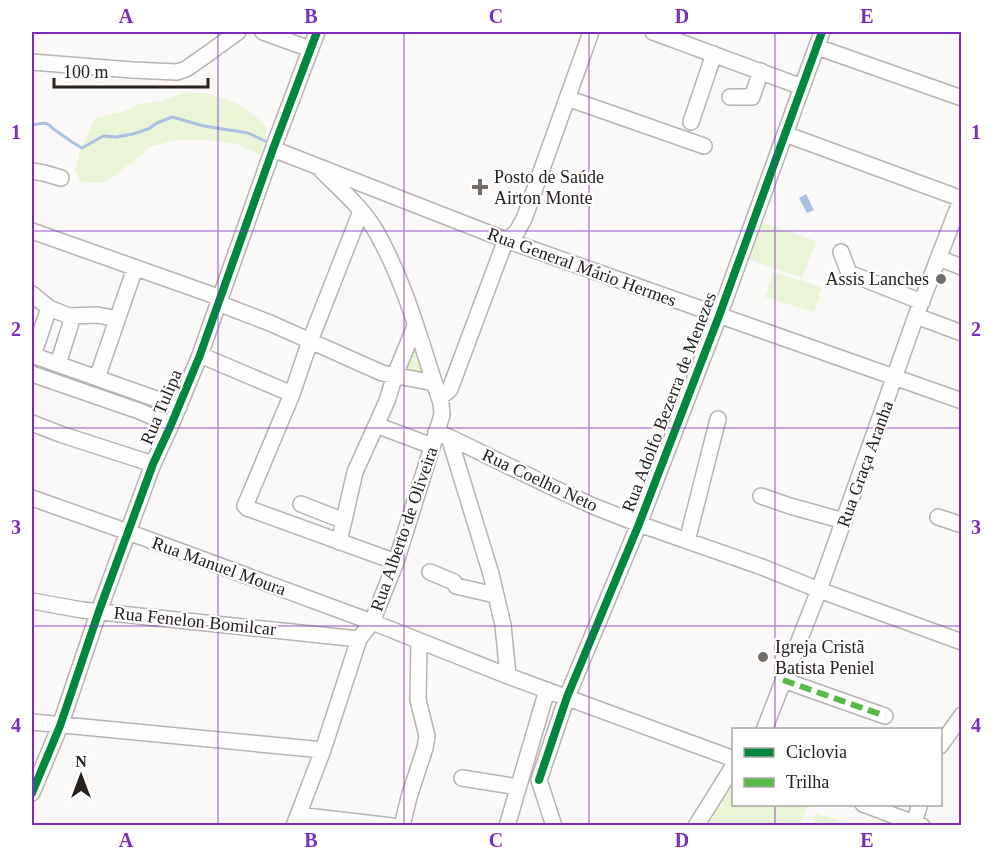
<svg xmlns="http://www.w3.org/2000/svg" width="993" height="857" viewBox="0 0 993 857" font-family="'Times New Roman',serif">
<rect width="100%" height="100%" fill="#fbf9f7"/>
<path fill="#eaf5d8" d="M 184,92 L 210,94 L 239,104 L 267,126 L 261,155 L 237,144 L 207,140 L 177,140 L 152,146 L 117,174 L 105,182 L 81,182 L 75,171 L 80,150 L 95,118 L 118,113 L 140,104 L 163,101 Z
M 761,222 L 816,241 L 802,278 L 748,259 Z
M 773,272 L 822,287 L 814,312 L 765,297 Z
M 413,336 L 427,376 L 401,370 Z
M 733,778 L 734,804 L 808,805 L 800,825 L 704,826 Z
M 816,813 L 851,825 L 812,825 Z"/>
<path fill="#acc0e1" d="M 806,194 L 814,210 L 807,213 L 799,198 Z"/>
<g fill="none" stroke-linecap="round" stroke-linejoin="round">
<path stroke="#acc0e1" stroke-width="3" d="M 32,125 C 39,124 47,120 52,128 L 72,142 L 82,148 L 103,136 L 116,137 L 133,134 L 148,129 L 157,123 L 172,117 L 204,126 L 248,133 L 265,141"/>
<g stroke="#b7b3b0" stroke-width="18">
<path id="minor" d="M 263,32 L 310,49
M 653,32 L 802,87
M 817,47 L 962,98
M 32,62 L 132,70 L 177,72 L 186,69 L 199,60 L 238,32
M 730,97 L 752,97 L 761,71
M 567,98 L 704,146
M 691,122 L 714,54
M 785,134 L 962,199
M 273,149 L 506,240 L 962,401
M 32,171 L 44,173 L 61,178
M 361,211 L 310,341 L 292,394 L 245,506 L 247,508 L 396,562
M 32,231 L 221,298
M 841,252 L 849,273 L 922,302
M 938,258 L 962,267
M 32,294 L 49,308 L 69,316 L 98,315 L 117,319
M 218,303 L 270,323 L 382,373 L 434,383
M 916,316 L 962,333
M 32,355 L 179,407
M 33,355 L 49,308
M 200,355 L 292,394
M 58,364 L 70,326 L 72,316
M 32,374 L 139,411 L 171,425
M 97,378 L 135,268
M 438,394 L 446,393 L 450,389 L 502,250 L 506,240 L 516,233 L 524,219 L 591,32
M 32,423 L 60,434 L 153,464
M 376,425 L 432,446
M 436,432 L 449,437 L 556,489 L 593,506 L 639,524 L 762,567 L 819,590 L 962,642
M 449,437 L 491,574 L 503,625 L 508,676
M 761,496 L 790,506 L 844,521
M 32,498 L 128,532 L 372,622 L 508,676 L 734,759
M 301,504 L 344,521
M 938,517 L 962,525
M 687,541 L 718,419
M 339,542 L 355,472 L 387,401 L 395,375 L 415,326
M 430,572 L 454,582 L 456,586 L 495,595
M 32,601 L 82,610 L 359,639
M 783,680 L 885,716
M 32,722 L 323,750
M 764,730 L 819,590 L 916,316 L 962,197
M 940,746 L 962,715
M 462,778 L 518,787
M 539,780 L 567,697 L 639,524 L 719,316 L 822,32
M 539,780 L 554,826
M 32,793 L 60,726 L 99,611 L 153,464 L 171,425 L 200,355 L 273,149 L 317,32
M 863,804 L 922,826
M 298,815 L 392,826
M 914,822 L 920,804
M 294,826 L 323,750 L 359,639 L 372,622 L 396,562 L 442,415 L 441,403 C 422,347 407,287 378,235 C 365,210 341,190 321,170
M 402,826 L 409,797 L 425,748 L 427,736 L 418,700 L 419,642
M 507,826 L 547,690
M 696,826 L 734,765"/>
</g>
<use href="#minor" stroke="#fefefe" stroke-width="15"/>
<path stroke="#58b947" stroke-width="6" stroke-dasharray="12 6" stroke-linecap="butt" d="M 783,680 L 885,716"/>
<g stroke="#fff" stroke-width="11">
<path id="cycleway" d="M 539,780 L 567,697 L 639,524 L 719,316 L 822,32
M 32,793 L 60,726 L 99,611 L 153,464 L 171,425 L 200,355 L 273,149 L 317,32"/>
</g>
<use href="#cycleway" stroke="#00873e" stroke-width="8"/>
</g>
<path fill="none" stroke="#7b2cbf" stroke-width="1.5" stroke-opacity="0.55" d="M 218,32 L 218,826M 404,32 L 404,826M 589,32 L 589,826M 775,32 L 775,730M 32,231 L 962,231M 32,428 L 962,428M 32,626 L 962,626M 775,804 L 775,826"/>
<g fill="#726d69" stroke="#fff" stroke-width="2">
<path d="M477 178h6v6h6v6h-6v6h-6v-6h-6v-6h6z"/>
<circle cx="941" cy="279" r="6"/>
<circle cx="763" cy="657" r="6"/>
</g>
<g text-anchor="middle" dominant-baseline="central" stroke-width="4.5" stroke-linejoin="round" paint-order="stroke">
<g font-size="18" fill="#28211d" stroke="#fff" text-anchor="start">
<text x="494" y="177">Posto de Saúde<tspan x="494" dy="21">Airton Monte</tspan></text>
<text x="929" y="279" text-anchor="end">Assis Lanches</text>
<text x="775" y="647">Igreja Cristã<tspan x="775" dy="21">Batista Peniel</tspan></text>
</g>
<g font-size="18" fill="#28211d" stroke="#fff">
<text transform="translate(582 267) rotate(20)">Rua General Mário Hermes</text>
<text transform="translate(669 402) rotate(-69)">Rua Adolfo Bezerra de Menezes</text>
<text transform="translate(161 407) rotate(-67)">Rua Tulipa</text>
<text transform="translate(865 464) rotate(-70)">Rua Graça Aranha</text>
<text transform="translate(540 480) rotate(25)">Rua Coelho Neto</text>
<text transform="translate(404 529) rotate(-71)">Rua Alberto de Oliveira</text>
<text transform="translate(219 566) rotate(20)">Rua Manuel Moura</text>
<text transform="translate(195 621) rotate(6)">Rua Fenelon Bomilcar</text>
</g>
</g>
<rect width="993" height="857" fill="none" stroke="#ffffff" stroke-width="66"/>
<rect x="732" y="728" width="210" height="78" fill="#ffffff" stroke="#a9a6a5" stroke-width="1.5"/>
<rect x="744" y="748" width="30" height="9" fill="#00873e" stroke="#a9a6a5" stroke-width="1.5"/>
<text x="786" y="758" font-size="18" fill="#28211d">Ciclovia</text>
<rect x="744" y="778" width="30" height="9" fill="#58b947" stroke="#a9a6a5" stroke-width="1.5"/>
<text x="786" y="788" font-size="18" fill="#28211d">Trilha</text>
<g transform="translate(81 776)" stroke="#ffffff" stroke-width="4.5" paint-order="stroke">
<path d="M0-4.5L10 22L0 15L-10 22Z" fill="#28211d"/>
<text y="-9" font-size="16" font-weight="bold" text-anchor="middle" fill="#28211d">N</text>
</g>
<path d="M54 78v9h154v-9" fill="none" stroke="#28211d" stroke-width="3"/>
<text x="63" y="78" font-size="18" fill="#28211d" stroke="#ffffff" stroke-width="4.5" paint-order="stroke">100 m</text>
<rect x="33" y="33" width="927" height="791" fill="none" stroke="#7b2cbf" stroke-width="2"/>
<g font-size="20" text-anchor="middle" font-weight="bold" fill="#7b2cbf">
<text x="126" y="23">A</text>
<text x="311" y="23">B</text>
<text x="496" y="23">C</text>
<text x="682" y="23">D</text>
<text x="867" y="23">E</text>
<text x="16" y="139">1</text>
<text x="976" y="139">1</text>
<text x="16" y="336">2</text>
<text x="976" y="336">2</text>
<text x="16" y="534">3</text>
<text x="976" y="534">3</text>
<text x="16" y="732">4</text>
<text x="976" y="732">4</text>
<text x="126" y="847">A</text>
<text x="311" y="847">B</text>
<text x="496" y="847">C</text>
<text x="682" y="847">D</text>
<text x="867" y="847">E</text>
</g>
</svg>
